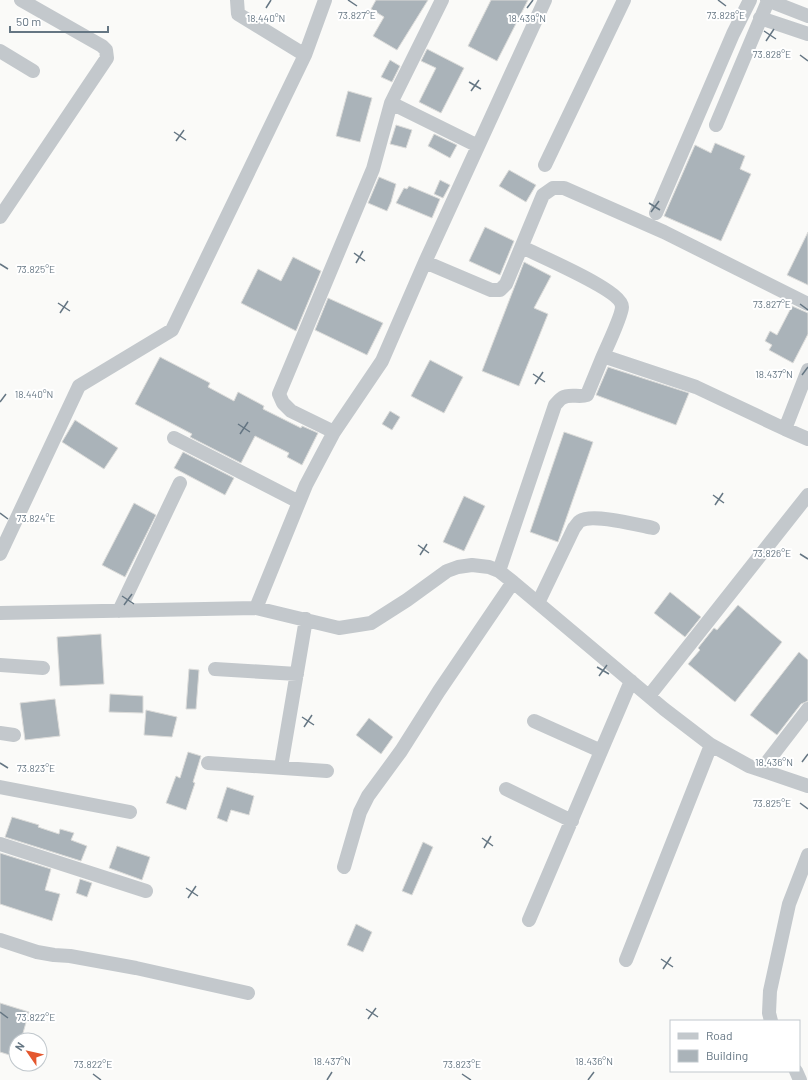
<svg xmlns="http://www.w3.org/2000/svg" width="808" height="1080" viewBox="0 0 808 1080" font-family="Barlow,sans-serif">
<rect width="100%" height="100%" fill="#fafaf8"/>
<path fill="#aab3b9" stroke="#dcdcda" d="M 376,0 L 428,0 L 397,50 L 373,36 L 384,17 L 371,9 Z
M 491,0 L 528,0 L 497,61 L 468,46 Z
M 427,49 L 464,68 L 441,113 L 419,102 L 436,68 L 421,61 Z
M 390,60 L 400,66 L 392,82 L 381,77 Z
M 348,91 L 372,98 L 360,142 L 336,136 Z
M 396,125 L 412,130 L 406,148 L 390,144 Z
M 434,134 L 457,145 L 450,158 L 428,146 Z
M 715,143 L 745,156 L 740,169 L 751,174 L 721,241 L 664,216 L 695,145 L 711,153 Z
M 509,170 L 536,185 L 526,202 L 499,186 Z
M 379,177 L 396,184 L 391,202 L 387,211 L 368,203 Z
M 440,180 L 450,185 L 443,198 L 434,194 Z
M 409,186 L 440,199 L 432,218 L 396,203 L 404,188 L 407,189 Z
M 485,227 L 514,241 L 500,275 L 469,261 Z
M 808,232 L 808,285 L 787,275 Z
M 293,257 L 321,271 L 296,331 L 241,303 L 258,269 L 281,281 Z
M 524,262 L 551,276 L 534,308 L 548,314 L 519,386 L 482,371 Z
M 328,298 L 383,323 L 367,355 L 315,330 Z
M 792,306 L 808,313 L 808,334 L 793,363 L 769,350 L 772,345 L 765,341 L 770,331 L 777,335 Z
M 160,357 L 210,383 L 208,387 L 234,401 L 238,392 L 264,406 L 263,409 L 301,428 L 302,426 L 318,433 L 302,465 L 287,457 L 289,453 L 255,436 L 241,463 L 190,437 L 192,434 L 135,404 Z
M 430,360 L 463,377 L 444,413 L 411,396 Z
M 608,367 L 689,393 L 676,425 L 596,395 Z
M 390,411 L 400,417 L 392,430 L 382,424 Z
M 75,420 L 118,448 L 104,469 L 62,442 Z
M 564,432 L 593,442 L 558,542 L 530,532 Z
M 183,452 L 234,478 L 225,495 L 174,468 Z
M 464,496 L 485,506 L 464,551 L 443,542 Z
M 134,503 L 156,515 L 125,577 L 102,565 Z
M 670,592 L 701,617 L 685,637 L 654,613 Z
M 738,605 L 782,642 L 735,702 L 688,664 L 700,650 L 698,648 L 714,628 L 717,630 Z
M 101,634 L 104,684 L 60,686 L 57,637 Z
M 799,652 L 808,660 L 808,701 L 801,704 L 777,735 L 750,715 Z
M 189,669 L 199,670 L 196,709 L 186,709 Z
M 110,694 L 143,696 L 143,713 L 109,712 Z
M 55,699 L 60,736 L 25,740 L 20,703 Z
M 146,710 L 177,717 L 172,737 L 144,735 Z
M 369,718 L 393,737 L 381,754 L 356,735 Z
M 188,752 L 201,756 L 193,782 L 195,783 L 186,810 L 166,803 L 176,776 L 180,778 Z
M 227,787 L 254,796 L 249,815 L 231,810 L 227,822 L 217,818 Z
M 12,817 L 39,825 L 38,827 L 59,834 L 60,829 L 74,833 L 71,840 L 87,846 L 81,861 L 5,837 Z
M 423,842 L 433,847 L 412,895 L 402,891 Z
M 117,846 L 150,857 L 142,880 L 109,868 Z
M 0,853 L 51,869 L 45,890 L 60,894 L 52,921 L 0,904 Z
M 80,879 L 92,883 L 87,897 L 76,893 Z
M 356,924 L 372,932 L 363,952 L 347,945 Z
M 0,1003 L 29,1012 L 21,1040 L 16,1040 L 16,1057 L 0,1052 Z"/>
<g fill="none" stroke-linecap="round" stroke-linejoin="round">
<path stroke="#c3c8cc" stroke-width="14" d="M 237,0 L 238,14 L 305,55
M 767,0 L 808,16
M 760,18 L 808,34
M 0,51 L 33,71
M 391,103 L 478,146
M 716,125 L 768,1
M 545,165 L 624,0
M 656,213 L 733,34 L 750,0
M 0,217 L 107,58 L 106,50 L 102,46 L 21,0
M 522,247 C 539,256 622,290 622,307 C 622,315 607,347 603,356 L 696,387 L 785,429 L 808,439
M 425,262 L 491,290 L 500,290 L 506,284 L 543,195 L 553,188 L 564,188 L 664,232 L 808,304
M 785,429 L 808,370
M 334,432 L 291,411 L 283,403 L 279,394 L 373,169 L 391,103 L 442,0
M 174,438 L 299,502
M 0,554 L 79,386 L 172,330 L 305,55 L 325,0
M 499,571 L 555,405 C 557,403 560,399 562,398 C 570,393 579,398 587,395 L 603,356
M 538,603 L 574,528 C 576,526 578,522 580,521 C 592,513 638,525 653,528
M 256,608 L 339,628 L 371,623 L 407,600 L 447,571 L 458,567 L 472,565 L 489,567 L 499,571 L 513,582 L 664,709 L 711,745 L 749,766 L 808,786
M 119,611 L 180,483
M 0,613 L 256,608 L 306,485 L 334,432 L 382,361 L 425,262 L 545,0
M 0,665 L 43,668
M 215,669 L 297,674
M 649,696 L 808,495
M 534,721 L 601,751
M 0,733 L 14,735
M 208,763 L 327,771
M 281,767 L 306,619
M 761,770 L 808,709
M 0,787 L 130,812
M 506,789 L 572,821
M 0,844 L 146,891
M 344,867 L 360,812 L 368,796 L 401,751 L 439,691 L 513,582
M 529,920 L 631,681
M 0,940 L 37,952 L 54,955 L 70,956 L 136,968 L 248,993
M 626,960 L 711,745
M 771,1021 L 769,1013 L 770,991 L 789,904 L 808,855
M 796,1071 L 800,1080"/>
</g>
<path fill="none" stroke="#657683" stroke-width="1.5" d="M 348,0 L 357,6M 718,0 L 726,6M 266,8 L 271,0M 527,8 L 533,0M 764,31 L 776,39M 766,41 L 774,29M 800,55 L 808,61M 469,82 L 481,89M 471,91 L 479,80M 174,132 L 186,140M 176,141 L 184,130M 649,203 L 660,210M 651,212 L 659,201M 354,253 L 365,261M 356,263 L 363,251M 0,264 L 8,269M 58,303 L 70,311M 800,304 L 808,310M 60,313 L 68,301M 533,374 L 545,382M 802,375 L 808,367M 535,384 L 543,372M 0,402 L 6,394M 238,424 L 250,432M 240,434 L 248,422M 713,495 L 724,503M 715,505 L 723,493M 0,513 L 8,519M 418,545 L 429,553M 800,554 L 808,559M 420,555 L 427,544M 122,596 L 134,604M 124,605 L 132,594M 597,667 L 609,674M 599,676 L 607,665M 302,717 L 314,725M 304,727 L 312,715M 802,762 L 808,754M 0,763 L 8,768M 800,803 L 808,809M 482,838 L 493,846M 484,848 L 491,836M 186,888 L 198,896M 188,898 L 196,886M 661,959 L 673,967M 663,969 L 671,957M 366,1009 L 378,1017M 0,1012 L 8,1018M 368,1019 L 376,1008M 93,1074 L 101,1080M 462,1074 L 471,1080M 327,1080 L 332,1072M 588,1080 L 594,1072"/>
<g font-size="10" text-anchor="middle" fill="#657683" stroke="#fff" stroke-width="4" stroke-linejoin="round" paint-order="stroke">
<text x="357" y="19">73.827°E</text>
<text x="726" y="19">73.828°E</text>
<text x="266" y="22">18.440°N</text>
<text x="527" y="22">18.439°N</text>
<text x="772" y="58">73.828°E</text>
<text x="36" y="273">73.825°E</text>
<text x="772" y="308">73.827°E</text>
<text x="774" y="378">18.437°N</text>
<text x="34" y="398">18.440°N</text>
<text x="36" y="522">73.824°E</text>
<text x="772" y="557">73.826°E</text>
<text x="774" y="766">18.436°N</text>
<text x="36" y="772">73.823°E</text>
<text x="772" y="807">73.825°E</text>
<text x="36" y="1021">73.822°E</text>
<text x="332" y="1065">18.437°N</text>
<text x="594" y="1065">18.436°N</text>
<text x="93" y="1068">73.822°E</text>
<text x="462" y="1068">73.823°E</text>
</g>
<rect x="670" y="1020" width="130" height="52" fill="#ffffff" stroke="#c1c8cd"/>
<rect x="678" y="1033" width="20" height="6" fill="#c3c8cc" stroke="#c1c8cd"/>
<text x="706" y="1040" font-size="12" fill="#657683">Road</text>
<rect x="678" y="1050" width="20" height="12" fill="#aab3b9" stroke="#c1c8cd"/>
<text x="706" y="1060" font-size="12" fill="#657683">Building</text>
<g transform="translate(28 1052) rotate(304)"><circle r="19" fill="#ffffff" stroke="#c1c8cd"/>
<path d="M0-3L7 15L0 10L-7 15Z" fill="#e4572e"/>
<text y="-6" font-size="11" font-weight="bold" text-anchor="middle" fill="#657683">N</text>
</g>
<path d="M10 26v6h98v-6" fill="none" stroke="#657683" stroke-width="2"/>
<text x="16" y="26" font-size="12" fill="#657683" stroke="#ffffff" stroke-width="3" paint-order="stroke">50 m</text>
</svg>
